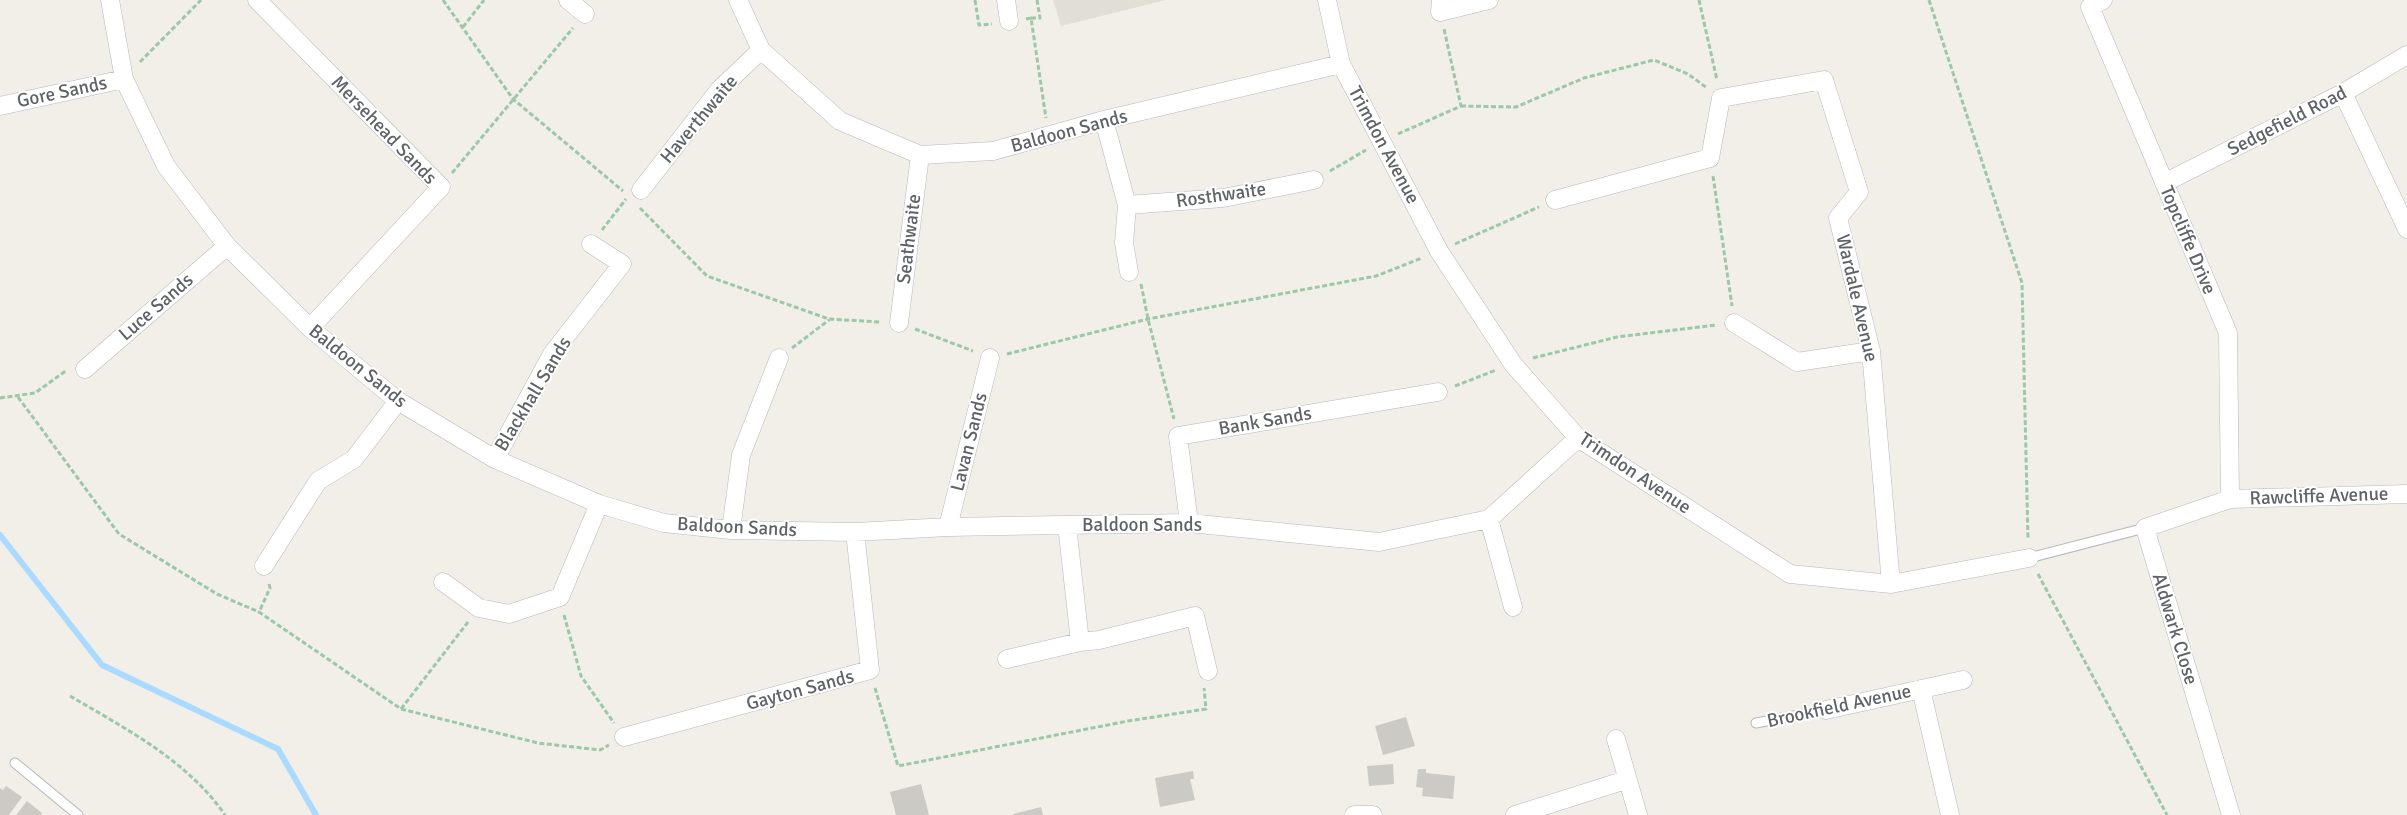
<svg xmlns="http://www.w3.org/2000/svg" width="2407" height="815" viewBox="0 0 2407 815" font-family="Signika,sans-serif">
<rect width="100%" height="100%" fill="#f1efe8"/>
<path fill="#e1ded6" d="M 1053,0 L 1166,0 L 1061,26 Z"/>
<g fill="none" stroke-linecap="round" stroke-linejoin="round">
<path stroke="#aadaff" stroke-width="6" d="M 0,535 L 102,665 L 278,749 L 316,815"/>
</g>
<path fill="#cccac5" d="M 1406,717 L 1415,746 L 1383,755 L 1375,726 Z
M 1393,764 L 1394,784 L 1369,786 L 1367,766 Z
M 1418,769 L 1426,769 L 1426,773 L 1455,776 L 1453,799 L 1422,796 L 1423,788 L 1416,787 Z
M 1193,771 L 1194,779 L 1190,779 L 1195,800 L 1160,807 L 1155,778 Z
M 921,784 L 929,815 L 896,815 L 890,792 Z
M 6,786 L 22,797 L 9,815 L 0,815 L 0,788 L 3,790 Z
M 27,801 L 42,813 L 41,815 L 16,815 Z
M 1041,807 L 1043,815 L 1014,815 L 1013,814 Z"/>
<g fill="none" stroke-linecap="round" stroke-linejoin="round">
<g stroke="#b5b8bc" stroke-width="11">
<path id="lane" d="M 2029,558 L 2145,528
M 1756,723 L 1826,710
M 15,763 L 78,815"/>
</g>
<g stroke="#b5b8bc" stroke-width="19">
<path id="street" d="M 110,0 L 124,79 L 166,166 L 227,246 L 310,328 L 398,401 L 495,459 L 599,504 L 664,523 L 731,530 L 855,532 L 948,527 L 1189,523 L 1379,542 L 1489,519 L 1578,438
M 257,0 L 441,187 L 310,328
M 568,0 L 585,14
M 738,0 L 761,50 L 840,121 L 920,155 L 993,151 L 1104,120 L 1341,64
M 1006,0 L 1009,21
M 1327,0 L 1341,64 L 1439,251 L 1513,364 L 1578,438 L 1790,574 L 1891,584 L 2029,558
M 1441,0 L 1440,12 L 1489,0
M 2103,0 L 2090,7 L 2228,333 L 2230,499
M 2343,93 L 2407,229
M 0,106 L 124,79
M 1104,120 L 1127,205 L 1223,198 L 1314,180
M 2164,183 L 2343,93 L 2407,55
M 641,190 L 719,90 L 761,50
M 1555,200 L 1710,158 L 1721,98 L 1824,80 L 1859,192 L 1838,218 L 1871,351 L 1891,584
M 1127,205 L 1124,243 L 1129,272
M 899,323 L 920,155
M 1734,323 L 1797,362 L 1871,351
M 85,369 L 227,246
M 495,459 L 552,354 L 622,264 L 591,244
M 1489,519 L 1513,607
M 1189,523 L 1178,436 L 1438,392
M 1067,525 L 1080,642 L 1099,640 L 1195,616 L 1208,671
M 948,527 L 990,358
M 731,530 L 741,455 L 779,358
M 264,566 L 318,481 L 354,459 L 398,401
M 443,582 L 479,608 L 509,614 L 560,597 L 599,504
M 1007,659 L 1080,642
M 1921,689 L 1950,815
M 1826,710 L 1963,680
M 624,737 L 870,670 L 855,532
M 1616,739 L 1638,815
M 1354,815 L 1373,815
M 1515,815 L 1626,780
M 2231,815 L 2145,528 L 2230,499 L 2407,494"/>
</g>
<path stroke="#9cc7a9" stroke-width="3" stroke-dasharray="5 2.5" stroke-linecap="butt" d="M 443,0 L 513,99 L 623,191
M 975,0 L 979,25 L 992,24
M 1699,0 L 1717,80
M 1929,0 L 2022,283 L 2028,540
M 1031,18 L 1040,18 L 1037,0
M 1026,19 L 1031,18 L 1046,118
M 463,27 L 484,0
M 140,62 L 201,0
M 1461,106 L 1516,107 L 1584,78 L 1654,60 L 1688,74 L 1707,88
M 1398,134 L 1461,106 L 1444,29
M 1330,171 L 1366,150
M 452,173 L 573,28
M 1713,176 L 1732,306
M 640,208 L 707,276 L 829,319 L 880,322
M 602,230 L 626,199
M 1455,244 L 1539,207
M 1141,284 L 1148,319 L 1174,419
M 915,329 L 973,351
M 792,348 L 829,320
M 1007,354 L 1148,319 L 1376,276 L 1422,258
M 1533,358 L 1617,337 L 1716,325
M 1455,386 L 1496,370
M 18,397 L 119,534 L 217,594 L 259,612
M 0,398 L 35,393 L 67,370
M 2038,574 L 2167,815
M 269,584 L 270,588 L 259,612 L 401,709 L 538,743 L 600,750 L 609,745
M 564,615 L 581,676 L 614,723
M 875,688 L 898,766 L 1128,721 L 1206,709 L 1204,688
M 70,696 C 126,729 187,760 225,815
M 401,709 L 468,622"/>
<use href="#lane" stroke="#fff" stroke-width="9"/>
<use href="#street" stroke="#fff" stroke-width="18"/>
</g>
<g text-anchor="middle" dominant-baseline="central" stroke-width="4" stroke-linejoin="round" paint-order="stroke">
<g font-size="19" fill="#5f6368" stroke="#fff">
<text transform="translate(62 92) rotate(-12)">Gore Sands</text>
<text transform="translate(699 119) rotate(-50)">Haverthwaite</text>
<text transform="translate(2287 121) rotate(-27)">Sedgefield Road</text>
<text transform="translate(384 130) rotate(46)">Mersehead Sands</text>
<text transform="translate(1069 131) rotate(-15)">Baldoon Sands</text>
<text transform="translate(1384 145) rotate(62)">Trimdon Avenue</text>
<text transform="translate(1221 195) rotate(-8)">Rosthwaite</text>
<text transform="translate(909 239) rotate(-83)">Seathwaite</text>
<text transform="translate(2188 240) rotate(67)">Topcliffe Drive</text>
<text transform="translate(1857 298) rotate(77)">Wardale Avenue</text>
<text transform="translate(156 307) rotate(-41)">Luce Sands</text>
<text transform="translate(358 366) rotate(39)">Baldoon Sands</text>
<text transform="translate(533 394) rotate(-59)">Blackhall Sands</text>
<text transform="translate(1265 421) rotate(-10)">Bank Sands</text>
<text transform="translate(969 442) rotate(-76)">Lavan Sands</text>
<text transform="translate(1635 473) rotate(34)">Trimdon Avenue</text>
<text transform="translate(2319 496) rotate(-2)">Rawcliffe Avenue</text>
<text x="1142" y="525">Baldoon Sands</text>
<text transform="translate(737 527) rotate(3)">Baldoon Sands</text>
<text transform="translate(2175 629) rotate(73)">Aldwark Close</text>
<text transform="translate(800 690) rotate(-15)">Gayton Sands</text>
<text transform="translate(1839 706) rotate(-12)">Brookfield Avenue</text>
</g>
</g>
</svg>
